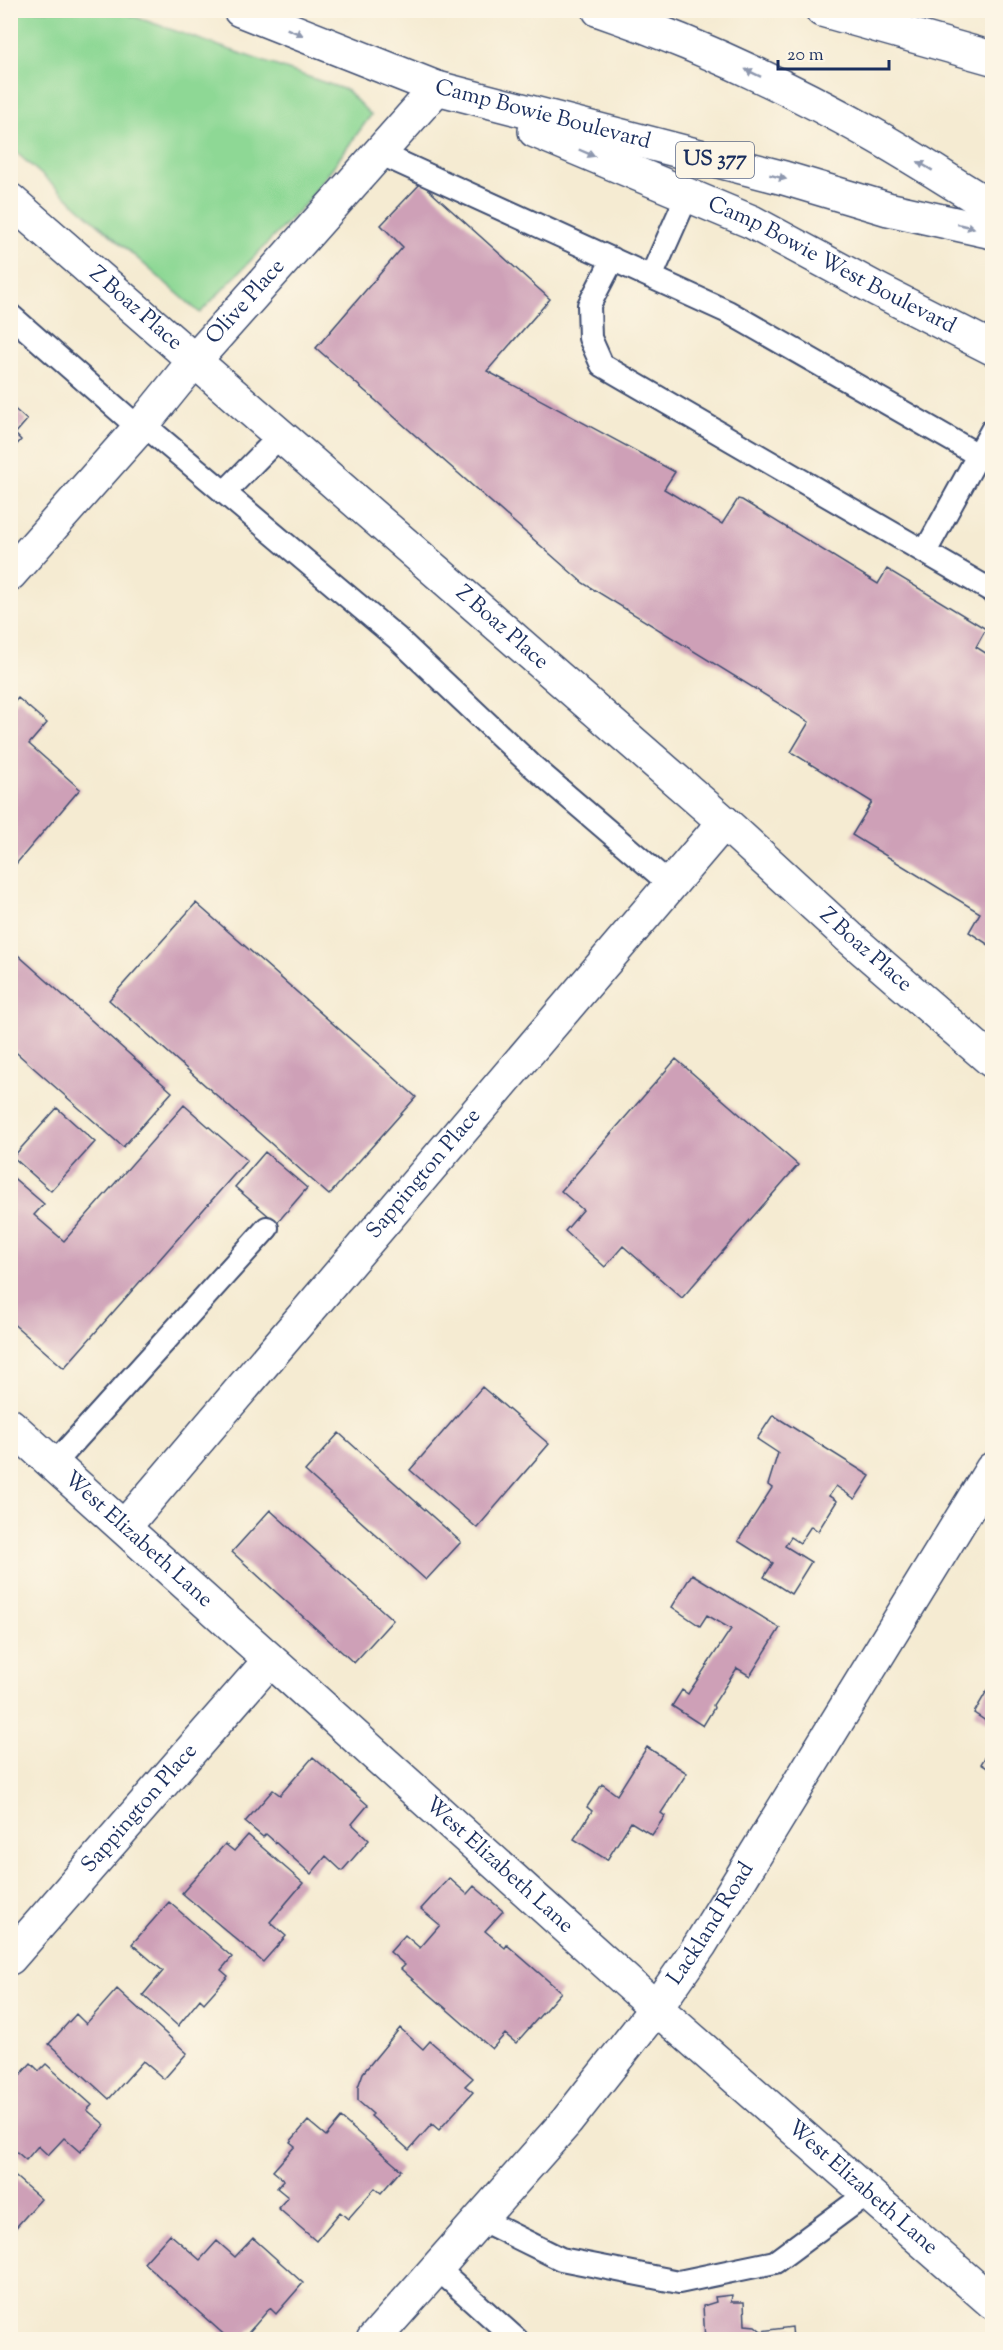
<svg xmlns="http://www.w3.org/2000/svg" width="1003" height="2350" viewBox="0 0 1003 2350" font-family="'Sorts Mill Goudy',serif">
<rect width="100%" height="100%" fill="#fcf5e5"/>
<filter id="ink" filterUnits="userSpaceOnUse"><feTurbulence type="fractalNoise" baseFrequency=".0167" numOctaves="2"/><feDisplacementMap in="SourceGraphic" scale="12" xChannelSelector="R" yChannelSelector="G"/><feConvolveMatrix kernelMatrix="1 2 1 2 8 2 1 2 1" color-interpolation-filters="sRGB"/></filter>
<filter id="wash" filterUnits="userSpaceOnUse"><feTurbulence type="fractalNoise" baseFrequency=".008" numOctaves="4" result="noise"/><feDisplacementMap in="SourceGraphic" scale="24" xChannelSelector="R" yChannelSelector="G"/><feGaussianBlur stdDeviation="1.35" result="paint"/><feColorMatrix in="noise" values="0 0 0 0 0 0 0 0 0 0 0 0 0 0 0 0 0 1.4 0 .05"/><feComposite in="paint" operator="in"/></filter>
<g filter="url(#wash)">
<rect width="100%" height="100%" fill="#f5ebd2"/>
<path fill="#8ed895" stroke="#54847a" stroke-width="1.5" d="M 11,10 L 118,11 L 346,90 L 371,115 L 308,201 L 200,313 L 11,148 Z"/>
<g id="blocks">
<path fill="#cea0b7" d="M 421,183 L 550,299 L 487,371 L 675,472 L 664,489 L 722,524 L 738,499 L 742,500 L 878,584 L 887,569 L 986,629 L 976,647 L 992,657 L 992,947 L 969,932 L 980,913 L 852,835 L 872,802 L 791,752 L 809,722 L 583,583 L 316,348 L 403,247 L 381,225 Z
M 10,405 L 27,420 L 15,434 L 21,440 L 10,452 Z
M 18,698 L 47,723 L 29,744 L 80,789 L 10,871 L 10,707 Z
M 196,903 L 416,1097 L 329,1195 L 109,1000 Z
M 10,948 L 172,1092 L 123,1147 L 10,1047 Z
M 676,1059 L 798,1165 L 682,1298 L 623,1246 L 605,1267 L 565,1231 L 583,1210 L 561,1191 Z
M 184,1105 L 247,1160 L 64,1368 L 10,1321 L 10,1175 L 44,1204 L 34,1215 L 64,1241 Z
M 57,1108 L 95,1142 L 51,1191 L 13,1157 Z
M 265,1152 L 307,1188 L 277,1223 L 235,1187 Z
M 482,1387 L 549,1444 L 477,1528 L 410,1470 Z
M 773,1415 L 870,1476 L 855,1499 L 836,1486 L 829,1496 L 837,1501 L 818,1531 L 811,1526 L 800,1543 L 791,1537 L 785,1546 L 811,1562 L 791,1594 L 764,1577 L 773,1563 L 738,1541 L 772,1488 L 768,1485 L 778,1453 L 757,1439 Z
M 339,1433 L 461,1542 L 426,1580 L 305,1471 Z
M 270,1510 L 393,1620 L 354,1663 L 232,1552 Z
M 692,1574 L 780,1628 L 750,1676 L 737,1668 L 713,1705 L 714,1708 L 703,1726 L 672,1706 L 682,1690 L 688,1694 L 731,1629 L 707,1615 L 700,1626 L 672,1607 Z
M 992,1682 L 992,1725 L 974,1713 Z
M 992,1746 L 992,1771 L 981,1764 Z
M 647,1747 L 687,1773 L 661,1813 L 665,1816 L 652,1835 L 631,1822 L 607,1860 L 574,1839 L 592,1811 L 587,1807 L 602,1784 L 617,1795 Z
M 313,1757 L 368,1805 L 352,1824 L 369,1840 L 342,1871 L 326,1856 L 311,1874 L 266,1834 L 263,1837 L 245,1822 L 273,1790 L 280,1795 Z
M 248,1835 L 303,1883 L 270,1922 L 286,1936 L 263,1962 L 182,1893 L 225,1844 L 234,1851 Z
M 449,1878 L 467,1894 L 474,1886 L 503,1911 L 485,1931 L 505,1948 L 507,1945 L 561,1992 L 516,2043 L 505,2034 L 492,2049 L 401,1969 L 405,1965 L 390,1952 L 405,1935 L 420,1948 L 440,1925 L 421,1909 Z
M 169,1902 L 232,1957 L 221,1970 L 228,1976 L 204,2003 L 200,1999 L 178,2026 L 143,1995 L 163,1971 L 132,1944 Z
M 117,1989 L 187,2053 L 164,2079 L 143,2061 L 109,2099 L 49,2044 L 76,2014 L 86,2024 Z
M 400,2028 L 423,2049 L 430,2041 L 473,2078 L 465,2086 L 473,2092 L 439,2130 L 432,2124 L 409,2150 L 371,2116 L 373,2114 L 358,2101 L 358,2087 L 363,2073 Z
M 31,2063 L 39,2071 L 46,2064 L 92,2105 L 87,2110 L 105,2125 L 80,2152 L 64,2138 L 48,2155 L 38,2146 L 26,2160 L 10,2146 L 10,2104 L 13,2102 L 10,2100 L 10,2086 Z
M 341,2118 L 401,2170 L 381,2193 L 375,2188 L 348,2219 L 340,2212 L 316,2241 L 278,2208 L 288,2197 L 277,2188 L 284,2180 L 273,2171 L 295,2146 L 290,2142 L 308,2121 L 326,2136 Z
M 10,2172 L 41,2199 L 10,2234 Z
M 170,2234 L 200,2260 L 217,2241 L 235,2257 L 253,2238 L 303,2283 L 276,2314 L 270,2308 L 242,2340 L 230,2340 L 144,2263 Z
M 732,2295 L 731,2302 L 744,2302 L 745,2325 L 755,2326 L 761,2331 L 792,2327 L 793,2340 L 705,2340 L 703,2306 L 716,2302 L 715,2297 Z"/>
</g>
</g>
<g filter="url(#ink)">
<use href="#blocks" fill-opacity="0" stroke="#3c4b6f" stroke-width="1.5"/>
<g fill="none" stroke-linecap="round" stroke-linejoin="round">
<g stroke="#3c4b6f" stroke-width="26">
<path id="service" d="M 379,153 L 728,312 L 992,463
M 613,259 L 589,305 L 590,338 L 602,365 L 992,591
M 651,277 L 687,196
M 10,315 L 139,428
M 143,424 L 397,638 L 530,764 L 671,885
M 224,493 L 280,436
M 925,552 L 992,430
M 54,1464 L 267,1228
M 480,2219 L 561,2259 L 679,2282 L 775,2262 L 868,2193
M 437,2268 L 517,2340"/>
</g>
<g stroke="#3c4b6f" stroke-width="36">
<g id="minor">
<path id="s1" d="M 10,200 L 724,822 L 849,937 L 992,1061"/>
<path id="s2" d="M 10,574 L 143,424 L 194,361 L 437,88"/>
<path id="s3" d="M 10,1425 L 656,2008 L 992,2302"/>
<path id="s4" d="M 125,1526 L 724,822"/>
<path id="s5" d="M 10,1958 L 270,1660"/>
</g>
</g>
<g stroke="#3c4b6f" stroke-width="36">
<g id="tertiary">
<path id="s6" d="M 373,2340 L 567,2121 L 656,2008 L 700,1945 L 992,1469"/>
</g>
</g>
<g stroke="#3c4b6f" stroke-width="36">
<g id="primary">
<path id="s7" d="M 240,10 L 437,88 L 784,178 L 888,209 L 992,232"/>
<path d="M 599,10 C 693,42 785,85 872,134 C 913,157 952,183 992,207"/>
<path d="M 822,10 L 992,58"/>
<path id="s8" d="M 535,131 L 752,222 L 876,289 L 992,348"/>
</g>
</g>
<use href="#service" stroke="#fff" stroke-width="22"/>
<use href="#minor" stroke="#fff" stroke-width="33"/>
<use href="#tertiary" stroke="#fff" stroke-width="33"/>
<use href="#primary" stroke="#fff" stroke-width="33"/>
</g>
<defs><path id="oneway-solid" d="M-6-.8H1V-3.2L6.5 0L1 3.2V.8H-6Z" transform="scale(1.5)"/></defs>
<g fill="#8d97ae">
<use href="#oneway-solid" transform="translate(295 32) rotate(22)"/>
<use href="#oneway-solid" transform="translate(753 73) rotate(-154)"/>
<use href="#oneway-solid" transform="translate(587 153) rotate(23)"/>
<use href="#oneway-solid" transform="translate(925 166) rotate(-149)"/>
<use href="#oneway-solid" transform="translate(778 177) rotate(15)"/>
<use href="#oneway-solid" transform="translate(966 226) rotate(13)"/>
</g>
</g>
<g text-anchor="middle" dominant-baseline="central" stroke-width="5" stroke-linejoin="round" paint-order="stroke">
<rect fill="#fcf5e5" stroke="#5e6a86" stroke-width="1.5" x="676" y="142" width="78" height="36" rx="4.5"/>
<g font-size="21" font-weight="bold" fill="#1b2f5e">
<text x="715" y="160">US 377</text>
</g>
<g font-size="22" fill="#1b2f5e" stroke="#fcf5e5">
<text stroke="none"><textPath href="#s7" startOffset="321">Camp Bowie Boulevard</textPath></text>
<text stroke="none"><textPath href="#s8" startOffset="326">Camp Bowie West Boulevard</textPath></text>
<text stroke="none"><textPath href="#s2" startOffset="360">Olive Place</textPath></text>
<text stroke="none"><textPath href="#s1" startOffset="166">Z Boaz Place</textPath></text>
<text stroke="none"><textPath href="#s1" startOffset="652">Z Boaz Place</textPath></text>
<text stroke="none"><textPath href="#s1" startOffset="1138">Z Boaz Place</textPath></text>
<text stroke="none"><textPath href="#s4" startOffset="462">Sappington Place</textPath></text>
<text stroke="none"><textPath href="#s3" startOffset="172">West Elizabeth Lane</textPath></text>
<text stroke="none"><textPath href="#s5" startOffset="198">Sappington Place</textPath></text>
<text stroke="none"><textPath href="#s3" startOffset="658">West Elizabeth Lane</textPath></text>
<text stroke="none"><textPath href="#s6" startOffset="537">Lackland Road</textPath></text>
<text stroke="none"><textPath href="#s3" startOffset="1144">West Elizabeth Lane</textPath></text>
</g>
</g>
<rect width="1003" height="2350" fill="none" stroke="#fcf5e5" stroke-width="36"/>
<path d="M778 60v9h111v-9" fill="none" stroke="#1b2f5e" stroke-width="3"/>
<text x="787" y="60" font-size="18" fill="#1b2f5e" stroke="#fcf5e5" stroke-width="4.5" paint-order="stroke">20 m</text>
</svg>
